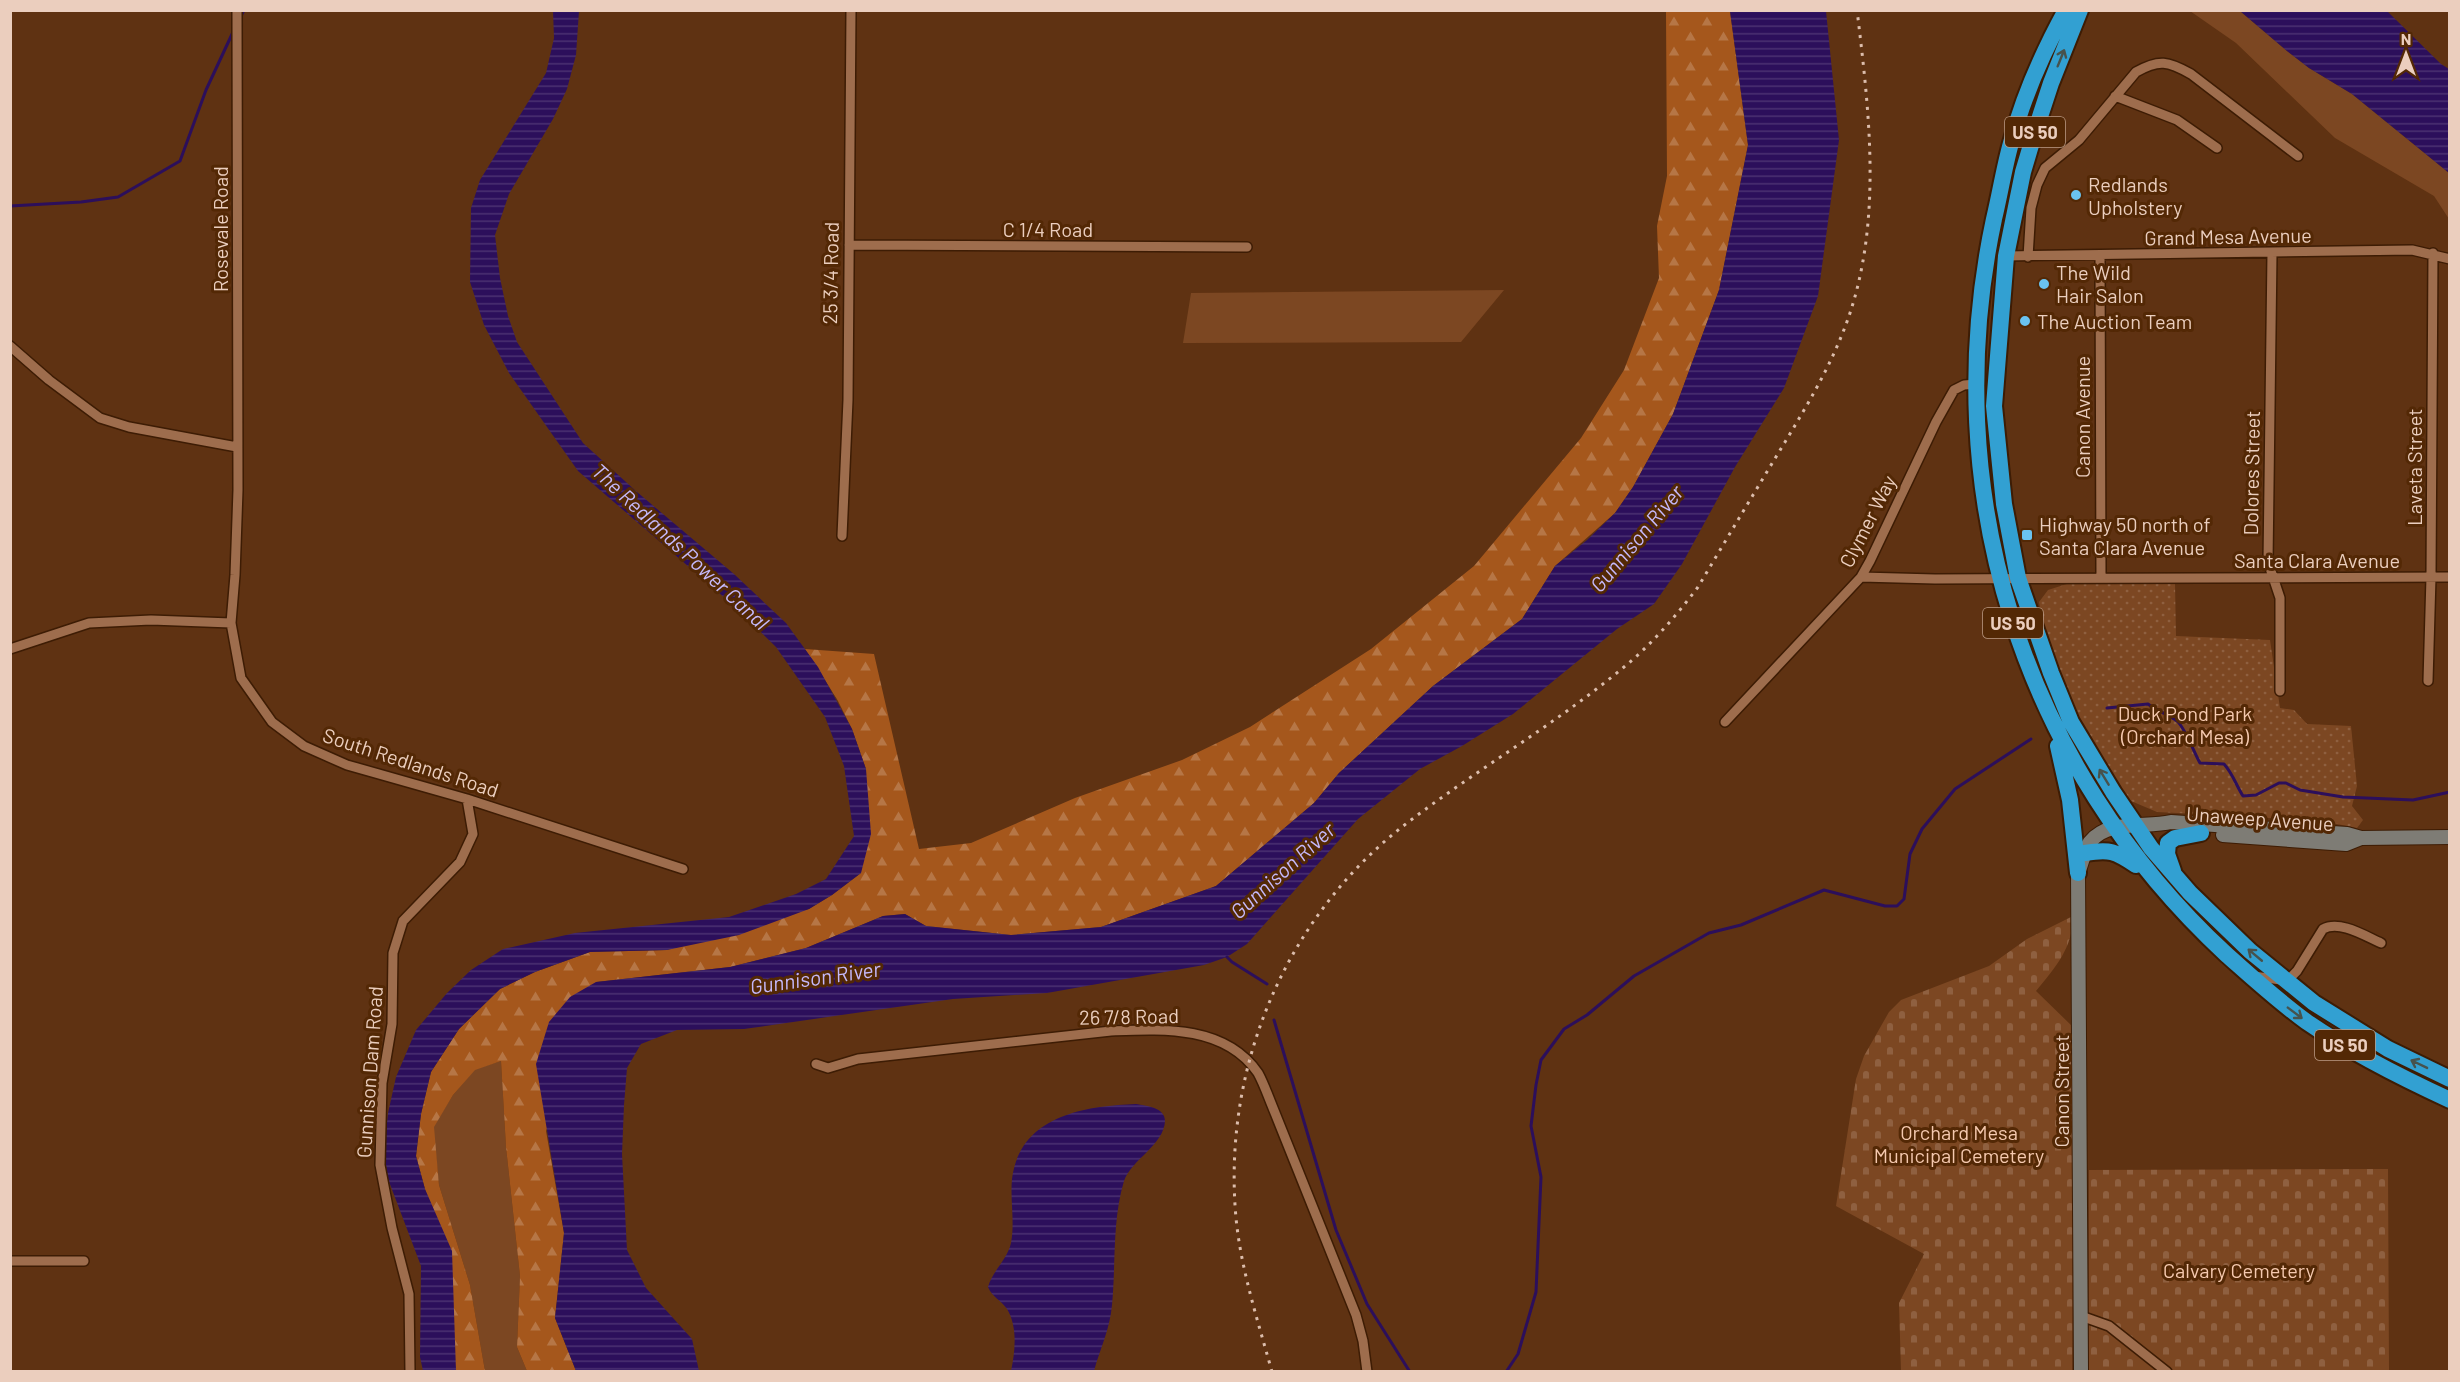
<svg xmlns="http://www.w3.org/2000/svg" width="2460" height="1382" viewBox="0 0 2460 1382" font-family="Barlow,sans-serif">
<defs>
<pattern id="forest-firs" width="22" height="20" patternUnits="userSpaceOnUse" patternTransform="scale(1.5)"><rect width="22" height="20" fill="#a5571c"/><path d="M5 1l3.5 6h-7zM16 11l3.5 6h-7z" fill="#b67646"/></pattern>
<pattern id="cemetery-stones" width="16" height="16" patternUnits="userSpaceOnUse" patternTransform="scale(1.5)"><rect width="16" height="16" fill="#7c4722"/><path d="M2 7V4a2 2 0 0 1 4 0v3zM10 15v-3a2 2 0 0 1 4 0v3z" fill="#8f6040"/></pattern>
<pattern id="park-dots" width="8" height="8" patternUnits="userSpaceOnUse" patternTransform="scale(1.5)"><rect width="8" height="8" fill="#7c4722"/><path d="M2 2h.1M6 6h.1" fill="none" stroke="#8f6040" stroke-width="1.8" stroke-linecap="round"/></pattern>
<pattern id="water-rules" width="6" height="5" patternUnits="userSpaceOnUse" patternTransform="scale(1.5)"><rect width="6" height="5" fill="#2c0f5b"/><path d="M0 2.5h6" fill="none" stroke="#4b3171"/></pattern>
</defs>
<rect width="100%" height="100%" fill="#5f3212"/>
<path fill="#7c4722" d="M 2190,11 L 2240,11 L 2287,51 L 2309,68 L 2352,94 L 2449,173 L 2449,219 L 2434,196 L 2335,138 L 2236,43 Z
M 1504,290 L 1461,342 L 1183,343 L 1191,293 Z
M 501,1061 L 506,1147 L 520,1276 L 517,1347 L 527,1371 L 485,1371 L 470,1285 L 439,1185 L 433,1127 L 453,1095 L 475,1069 Z"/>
<path fill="url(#forest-firs)" d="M 1666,11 L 1730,11 L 1748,145 L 1719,290 L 1673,414 L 1633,487 L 1615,513 L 1555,566 L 1522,619 L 1433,686 L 1339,773 L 1314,803 L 1216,886 L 1101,927 L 1011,935 L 926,926 L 905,914 L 883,916 L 806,948 L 730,967 L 596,982 L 546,1131 L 564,1233 L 555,1318 L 576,1371 L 527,1371 L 517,1347 L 520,1276 L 506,1147 L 501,1061 L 475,1070 L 453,1095 L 434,1127 L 439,1185 L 470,1285 L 485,1371 L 456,1371 L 425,1189 L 416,1156 L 421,1114 L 431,1072 L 459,1029 L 500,989 L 535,972 L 590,952 L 667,950 L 809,909 L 832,895 L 861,873 L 866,769 L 852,729 L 837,699 L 805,649 L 874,654 L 919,849 L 971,843 L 1075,798 L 1182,760 L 1250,727 L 1371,649 L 1474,566 L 1581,438 L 1624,370 L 1659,278 L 1657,226 L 1667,176 Z"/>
<path fill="url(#cemetery-stones)" d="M 2073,916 C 2073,948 2055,968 2036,991 L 2074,1028 L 2072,1371 L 1901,1371 L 1899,1303 L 1924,1254 L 1836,1206 L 1856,1079 L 1864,1056 L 1889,1012 L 1901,1000 L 1989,966 L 2027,939 Z
M 2388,1169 L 2389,1371 L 2089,1371 L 2089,1170 Z"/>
<path fill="url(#park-dots)" d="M 2073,582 L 2175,584 L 2176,636 L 2270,640 L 2280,708 L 2294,710 L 2307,724 L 2351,726 L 2357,786 L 2352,806 L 2363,820 L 2357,828 L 2337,824 L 2258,817 L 2157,812 L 2131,801 L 2087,735 L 2072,706 L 2042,620 L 2039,602 L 2048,590 Z"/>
<path fill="url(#water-rules)" d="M 553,11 L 579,11 L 576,55 L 567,89 L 553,119 L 509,194 L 495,235 L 500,278 L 508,316 L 517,342 L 583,443 L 637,492 L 734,574 L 786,623 L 818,667 L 852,729 L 866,769 L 871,834 L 861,873 L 832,895 L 809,909 L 739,935 L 667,950 L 590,952 L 535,972 L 500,989 L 459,1029 L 431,1072 L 421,1114 L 416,1156 L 425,1189 L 452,1251 L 456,1371 L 423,1371 L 420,1357 L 421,1266 L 388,1179 L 384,1152 L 388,1113 L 396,1077 L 416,1030 L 447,993 L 471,970 L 503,949 L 575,933 L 729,917 L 796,894 L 826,879 L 854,836 L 844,766 L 825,717 L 776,647 L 733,605 L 578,471 L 509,373 L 484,325 L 470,282 L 471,208 L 480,180 L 546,73 L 554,38 Z
M 1730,11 L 1826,11 L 1839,140 L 1818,296 L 1784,388 L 1735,467 L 1682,564 L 1654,604 L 1617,629 L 1513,714 L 1462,746 L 1420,769 L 1358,819 L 1247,944 L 1227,957 L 1204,965 L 1047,993 L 953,999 L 744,1029 L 677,1030 L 641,1044 L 627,1068 L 624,1105 L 622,1154 L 627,1250 L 646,1288 L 692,1339 L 699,1371 L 576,1371 L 555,1318 L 564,1233 L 536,1064 L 549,1022 L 570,997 L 596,982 L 730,967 L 806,948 L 883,916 L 905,914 L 926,926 L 1011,935 L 1101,927 L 1216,886 L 1314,803 L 1339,773 L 1433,686 L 1522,619 L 1555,566 L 1587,540 L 1615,513 L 1633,487 L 1673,414 L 1719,290 L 1748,145 Z
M 2240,11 L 2387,11 L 2441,64 L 2449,69 L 2449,173 L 2352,94 L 2309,68 L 2287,51 Z
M 1136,1104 C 1146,1106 1165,1107 1165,1121 C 1164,1145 1131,1160 1124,1181 C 1112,1221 1116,1264 1112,1305 C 1110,1329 1100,1349 1094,1371 L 1011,1371 C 1015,1352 1018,1327 1007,1309 C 1001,1300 992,1297 988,1287 C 993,1270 1007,1260 1011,1243 C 1015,1222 1010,1200 1012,1179 C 1020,1116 1084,1106 1136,1104 Z"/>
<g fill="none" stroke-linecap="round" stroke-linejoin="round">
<path stroke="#2c0f5b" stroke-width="3" d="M 240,18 L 244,10
M 10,206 L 81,202 L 118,197 L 180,161 L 206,90 L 233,32
M 2107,708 L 2148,704 C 2156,710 2171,716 2177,721 C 2186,729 2194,753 2200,763 L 2224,764 C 2233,774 2236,785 2243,796 L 2256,795 L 2279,783 L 2286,783 L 2300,790 L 2343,797 L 2413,800 L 2450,792
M 1227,957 L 1232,962 L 1267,984
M 1274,1020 L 1336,1230 L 1367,1304 L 1410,1372
M 1506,1372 L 1518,1354 L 1536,1292 L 1541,1177 L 1531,1126 L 1536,1085 L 1541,1060 L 1564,1029 L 1587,1015 L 1634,976 L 1709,933 L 1741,925 L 1824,890 L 1885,906 L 1897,906 L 1904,899 L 1910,854 L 1922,829 L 1955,789 L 2031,739"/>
<g stroke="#3d1c04" stroke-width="12">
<path id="street" d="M 237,10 L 238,490 L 235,575 L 231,623 L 241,678 L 272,722 L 304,746 L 347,765 L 467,799 L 683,869
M 2115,96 L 2177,120 L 2217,148
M 849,245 L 1247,247
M 2272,253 L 2268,562 L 2280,598 L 2280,691
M 2006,256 L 2412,250 L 2450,259
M 2100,256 L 2101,578
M 2028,257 L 2031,208 L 2037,185 L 2045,168 L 2079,140 L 2136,72 C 2159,59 2168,61 2191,74 L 2298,156
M 10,346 L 49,380 L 100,418 L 129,427 L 237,447
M 842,536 L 848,400 L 851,10
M 1861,577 L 1935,579 L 2450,577
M 10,649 L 89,623 L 151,620 L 231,623
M 2428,681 L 2431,577 L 2433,253
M 1725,722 L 1861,577 L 1870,561 L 1936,422 L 1954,390 L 1964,385 L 1976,384
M 2254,976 L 2287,981 L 2297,971 L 2323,929 C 2340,920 2365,936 2381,943
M 816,1064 L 828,1068 L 858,1059 L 1111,1031 C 1162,1029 1225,1025 1258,1073 C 1263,1082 1267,1093 1271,1103 L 1356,1315 L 1363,1341 L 1367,1372
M 10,1261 L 84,1261
M 2081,1316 L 2109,1326 L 2167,1372
M 410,1372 L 409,1294 L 392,1228 L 380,1165 L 382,1083 L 392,1024 L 393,953 L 403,921 L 460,862 L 473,834 L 467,799"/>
</g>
<g stroke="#3d1c04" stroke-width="16">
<path id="secondary" d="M 2223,835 L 2346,844 L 2361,838
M 2081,1372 L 2078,873 C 2082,863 2084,851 2090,842 C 2108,819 2146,828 2171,822 L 2347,834 L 2361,838 L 2450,837"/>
</g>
<g stroke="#3d1c04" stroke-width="20">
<path id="highway" d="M 2066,10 C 2043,52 2023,97 2011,143 C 2004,168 2000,194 1994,219 C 1936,491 2022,766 2227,955 C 2253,978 2278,1001 2307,1022 C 2352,1053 2400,1077 2450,1100
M 2080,10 L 2051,83 L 2034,135 L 2023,172 L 2006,256 L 1994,406 L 2004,504 L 2018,578 L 2051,673 L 2071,722 L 2113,792 L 2151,848 L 2190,893 L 2250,951 L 2314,1003 L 2388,1049 L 2450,1079
M 2058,746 L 2070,800 L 2078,873
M 2085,853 C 2110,849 2115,851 2136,865
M 2173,871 L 2167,854 L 2168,843 L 2175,838 L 2201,833"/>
</g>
<use href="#street" stroke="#9e6d4d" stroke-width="9"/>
<use href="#secondary" stroke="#7e7c75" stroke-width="14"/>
<use href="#highway" stroke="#32a0d2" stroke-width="16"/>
<path stroke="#dcbdac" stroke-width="3" stroke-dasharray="3 6" stroke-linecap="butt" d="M 1272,1372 C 1258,1321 1241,1270 1236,1218 C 1222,1064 1288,912 1411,820 C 1481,767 1557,723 1624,667 C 1652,644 1676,616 1698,587 C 1726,540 1754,493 1782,447 C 1808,404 1834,361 1850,313 C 1882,216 1869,110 1857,10"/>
</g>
<defs><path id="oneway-shaft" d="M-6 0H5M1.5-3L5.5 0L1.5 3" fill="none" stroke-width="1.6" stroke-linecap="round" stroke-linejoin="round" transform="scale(1.5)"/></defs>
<g stroke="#47524d">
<use href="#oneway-shaft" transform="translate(2061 58) rotate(-68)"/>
<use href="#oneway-shaft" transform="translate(2104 777) rotate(-121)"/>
<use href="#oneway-shaft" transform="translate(2255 955) rotate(-140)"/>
<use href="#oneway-shaft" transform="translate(2295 1013) rotate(37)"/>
<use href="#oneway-shaft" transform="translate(2419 1064) rotate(-154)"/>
</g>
<g fill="#6ac3f1" stroke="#532805" stroke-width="2">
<circle cx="2076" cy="195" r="6"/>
<circle cx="2044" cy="284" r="6"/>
<circle cx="2025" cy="321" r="6"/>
<rect x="2021" y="529" width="12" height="12" rx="3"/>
</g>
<g text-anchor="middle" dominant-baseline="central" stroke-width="6" stroke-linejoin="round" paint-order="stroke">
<g fill="#532805" stroke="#bd9c86" stroke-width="1.5">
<rect x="2005" y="117" width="60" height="30" rx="4.5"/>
<rect x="1983" y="608" width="60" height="30" rx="4.5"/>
<rect x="2315" y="1030" width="60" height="30" rx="4.5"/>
</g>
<g font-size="18" font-weight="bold" fill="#ebcebe">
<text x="2035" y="132">US 50</text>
<text x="2013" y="623">US 50</text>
<text x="2345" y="1045">US 50</text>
</g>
<g font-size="20" fill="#ebcebe" stroke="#532805" text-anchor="start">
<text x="2088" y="184">Redlands<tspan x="2088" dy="23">Upholstery</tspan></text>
<text x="2056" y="272">The Wild<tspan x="2056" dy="23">Hair Salon</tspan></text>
<text x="2037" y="321">The Auction Team</text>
<text x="2039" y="524">Highway 50 north of<tspan x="2039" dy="23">Santa Clara Avenue</tspan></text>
</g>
<g font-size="20" fill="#ebcebe" stroke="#532805">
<text transform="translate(220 229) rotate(-90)">Rosevale Road</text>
<text x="1048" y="229">C 1/4 Road</text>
<text transform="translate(2228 236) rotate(-1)">Grand Mesa Avenue</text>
<text transform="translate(830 273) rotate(-89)">25 3/4 Road</text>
<text transform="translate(2082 417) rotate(-90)">Canon Avenue</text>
<text transform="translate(2414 467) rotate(-90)">Laveta Street</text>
<text transform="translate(2251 473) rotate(-89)">Dolores Street</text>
<text transform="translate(1867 521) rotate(-63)">Clymer Way</text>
<text x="2317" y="560">Santa Clara Avenue</text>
<text transform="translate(411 762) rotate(18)">South Redlands Road</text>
<text transform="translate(2260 818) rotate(4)">Unaweep Avenue</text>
<text transform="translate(1129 1016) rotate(-1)">26 7/8 Road</text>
<text transform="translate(369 1072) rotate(-86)">Gunnison Dam Road</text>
<text transform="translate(2061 1091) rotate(-90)">Canon Street</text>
</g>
<g font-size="20" fill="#f5c9af" stroke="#532805">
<text x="2185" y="713">Duck Pond Park<tspan x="2185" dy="23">(Orchard Mesa)</tspan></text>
<text x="1959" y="1132">Orchard Mesa<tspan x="1959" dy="23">Municipal Cemetery</tspan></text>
<text x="2239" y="1270">Calvary Cemetery</text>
</g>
<g font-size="21" font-style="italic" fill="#c5b9fb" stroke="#532805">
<text transform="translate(1636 538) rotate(-50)">Gunnison River</text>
<text transform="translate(681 546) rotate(43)">The Redlands Power Canal</text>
<text transform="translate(1282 870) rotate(-42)">Gunnison River</text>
<text transform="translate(815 977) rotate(-8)">Gunnison River</text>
</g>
</g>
<rect width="2460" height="1382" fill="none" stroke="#ebcebe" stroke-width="24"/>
<g transform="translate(2406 54)" stroke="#532805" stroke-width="4.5" paint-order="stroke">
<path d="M0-4.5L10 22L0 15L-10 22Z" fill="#ebcebe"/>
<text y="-9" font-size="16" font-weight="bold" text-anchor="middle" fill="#ebcebe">N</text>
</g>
</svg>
